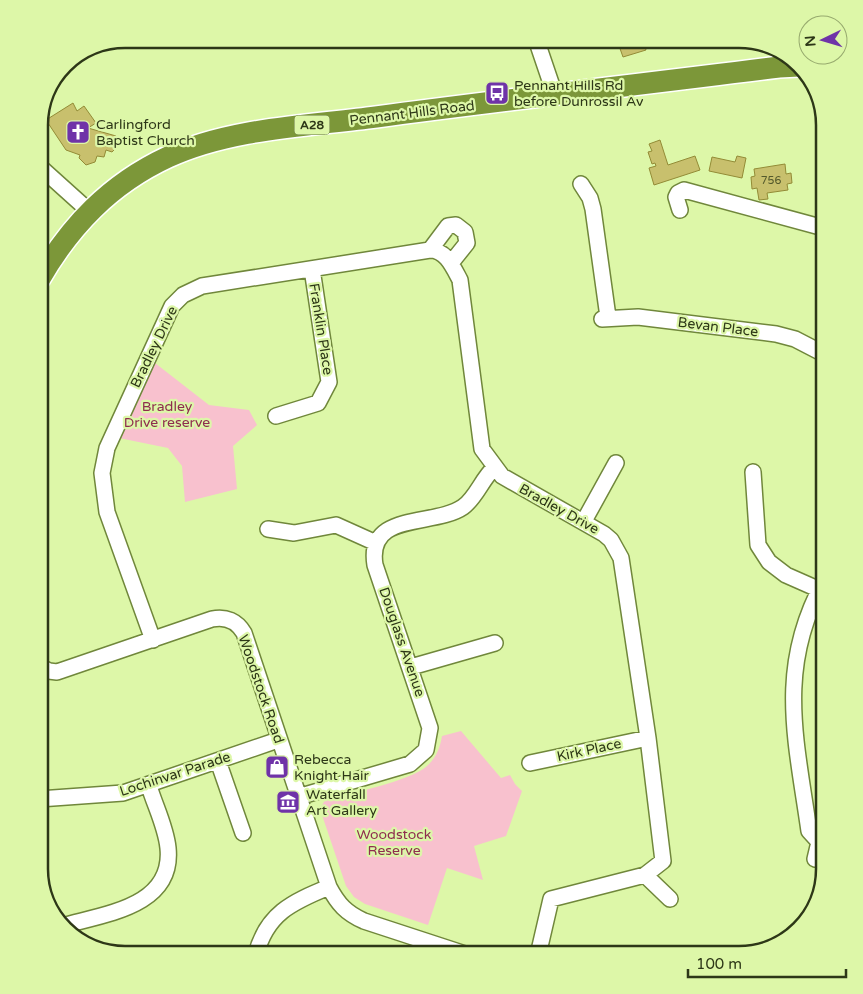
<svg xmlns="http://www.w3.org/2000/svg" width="863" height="994" viewBox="0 0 863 994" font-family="'Varela Round',sans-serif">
<rect width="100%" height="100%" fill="#ddf7a8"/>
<path fill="#f8c1ce" d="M 155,363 L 209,405 L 249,410 L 257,425 L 233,446 L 237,489 L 185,502 L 182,466 L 168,448 L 119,438 Z
M 461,731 L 501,778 L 510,775 L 515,784 L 522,791 L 506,836 L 474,846 L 483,880 L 447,868 L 428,925 L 365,904 L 354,897 L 346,886 L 320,809 L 325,800 C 349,793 409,782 427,766 C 436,758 440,748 442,736 Z"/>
<path fill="#c8c06d" stroke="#938b36" d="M 629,39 L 643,39 L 646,50 L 623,57 L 618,43 Z
M 73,103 L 77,111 L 84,106 L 96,123 L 88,128 L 116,136 L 119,145 L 112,152 L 106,150 L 104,157 L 97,156 L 95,162 L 86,165 L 79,158 L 80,155 L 66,150 L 46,120 Z
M 660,140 L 668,165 L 695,156 L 700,170 L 654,185 L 649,168 L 656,166 L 655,163 L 652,164 L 648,152 L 652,151 L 649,144 Z
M 737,156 L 746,158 L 742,178 L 709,171 L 712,157 L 735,162 Z
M 785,164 L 786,174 L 791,173 L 792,183 L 787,184 L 788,190 L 767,193 L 768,199 L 759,200 L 757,188 L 752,189 L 751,177 L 755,176 L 754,169 Z
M 821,190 L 824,190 L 824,211 L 823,211 Z"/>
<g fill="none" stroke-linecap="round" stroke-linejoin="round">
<g stroke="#70873b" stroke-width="18">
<path id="minor" d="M 536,39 L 555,95
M 39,166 L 89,211
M 581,184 L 590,198 L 593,209 L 608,317
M 680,210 L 676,197 L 678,193 L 684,190 L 824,228
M 430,250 L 448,226 L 456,225 L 465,232 L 467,243 L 451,263
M 602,319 L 638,317 L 776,334 L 795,339 L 824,354
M 276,416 L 318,403 L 329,382 L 312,269
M 753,472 L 758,545 L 769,562 L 786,575 L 820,590
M 584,521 L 616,463
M 268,529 L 294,533 L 336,525 L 376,543
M 153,640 L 107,512 L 102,473 L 107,448 L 172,306 L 183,295 L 202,286 L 430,250 C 446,250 453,267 460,280 L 482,449 L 502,476 L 604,534 L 611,540 L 621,558 L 648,738 L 663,861 L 645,875 L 551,899 L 538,955
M 39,666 L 49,671 L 57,672 L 212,619 C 226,616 237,621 244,633 L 329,887 C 338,904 346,913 364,921 L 468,955
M 411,667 L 495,643
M 218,761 L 243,833
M 530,763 L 648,738
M 298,797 L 410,764 L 426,750 L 430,728 L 375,565 C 366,511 434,527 463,507 C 476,498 482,479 494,468
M 39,799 L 123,793 L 278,740
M 819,842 L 809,831 C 796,739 776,668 824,581
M 815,859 L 819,842 L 824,843
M 645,875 L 670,899
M 62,926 C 104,914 174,907 168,848 C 166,827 155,806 149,786
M 256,955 C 266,914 292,902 329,887"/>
</g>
<g stroke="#fff" stroke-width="24">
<path id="highway" d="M 39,280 C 70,226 110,184 168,157 C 231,128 308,126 376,117 C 510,99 645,84 779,67 L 799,66"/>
</g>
<use href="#minor" stroke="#fff" stroke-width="15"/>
<use href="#highway" stroke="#7c9739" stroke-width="21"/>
</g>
<defs>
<g id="bus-square" transform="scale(1.25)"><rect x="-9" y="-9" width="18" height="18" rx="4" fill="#6f33a8" stroke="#ddf7a8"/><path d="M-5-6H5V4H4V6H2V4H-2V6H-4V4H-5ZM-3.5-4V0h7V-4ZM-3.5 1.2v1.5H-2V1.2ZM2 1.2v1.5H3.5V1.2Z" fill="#fff"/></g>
<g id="church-square" transform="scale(1.25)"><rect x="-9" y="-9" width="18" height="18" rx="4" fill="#6f33a8" stroke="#ddf7a8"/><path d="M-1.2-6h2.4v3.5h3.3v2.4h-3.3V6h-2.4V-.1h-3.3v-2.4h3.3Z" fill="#fff"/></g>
<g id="shop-square" transform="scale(1.25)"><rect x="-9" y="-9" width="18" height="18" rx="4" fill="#6f33a8" stroke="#ddf7a8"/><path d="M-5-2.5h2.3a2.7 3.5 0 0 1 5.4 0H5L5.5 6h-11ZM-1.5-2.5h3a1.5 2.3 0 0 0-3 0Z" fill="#fff"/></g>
<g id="museum-square" transform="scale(1.25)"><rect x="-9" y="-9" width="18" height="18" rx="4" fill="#6f33a8" stroke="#ddf7a8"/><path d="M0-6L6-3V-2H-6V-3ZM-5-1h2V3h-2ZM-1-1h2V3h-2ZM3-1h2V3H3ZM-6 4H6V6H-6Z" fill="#fff"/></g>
</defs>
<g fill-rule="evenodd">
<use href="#bus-square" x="497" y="93"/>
<use href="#church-square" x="78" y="132"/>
<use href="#shop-square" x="277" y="767"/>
<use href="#museum-square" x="288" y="802"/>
</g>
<g text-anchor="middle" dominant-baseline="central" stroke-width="4.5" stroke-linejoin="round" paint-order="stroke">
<g font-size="11" fill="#54592c">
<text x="771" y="180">756</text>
</g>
<rect fill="#ddf7a8" stroke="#627142" stroke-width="1" x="294.5" y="115.5" width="35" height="19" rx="4"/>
<g font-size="12" font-weight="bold" fill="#2d3717">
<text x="312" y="125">A28</text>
</g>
<g font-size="14" fill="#2d3717" stroke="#ddf7a8" text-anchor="start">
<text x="514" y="85">Pennant Hills Rd<tspan x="514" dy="16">before Dunrossil Av</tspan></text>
<text x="96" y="124">Carlingford<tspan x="96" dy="16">Baptist Church</tspan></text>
<text x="294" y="759">Rebecca<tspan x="294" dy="16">Knight Hair</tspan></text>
<text x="306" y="794">Waterfall<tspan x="306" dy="16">Art Gallery</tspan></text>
</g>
<g font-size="14" fill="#2d3717" stroke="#ddf7a8">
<text transform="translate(412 113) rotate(-7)">Pennant Hills Road</text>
<text transform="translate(718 327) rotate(7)">Bevan Place</text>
<text transform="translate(321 329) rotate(81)">Franklin Place</text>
<text transform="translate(154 347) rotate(-64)">Bradley Drive</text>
<text transform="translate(559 509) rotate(29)">Bradley Drive</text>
<text transform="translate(402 642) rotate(71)">Douglass Avenue</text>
<text transform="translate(261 689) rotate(71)">Woodstock Road</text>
<text transform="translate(589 750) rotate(-12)">Kirk Place</text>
<text transform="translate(175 774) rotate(-18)">Lochinvar Parade</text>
</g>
<g font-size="14" fill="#8e2d4e" stroke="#ddf7a8">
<text x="167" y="406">Bradley<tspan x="167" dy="16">Drive reserve</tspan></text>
<text x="394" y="834">Woodstock<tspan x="394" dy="16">Reserve</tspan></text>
</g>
</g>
<path d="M0 0H863V994H0ZM125 48H739A77 77 0 0 1 816 125V869A77 77 0 0 1 739 946H125A77 77 0 0 1 48 869V125A77 77 0 0 1 125 48Z" fill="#ddf7a8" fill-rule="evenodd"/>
<path fill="none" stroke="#2d3717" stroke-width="2.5" d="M125 48H739A77 77 0 0 1 816 125V869A77 77 0 0 1 739 946H125A77 77 0 0 1 48 869V125A77 77 0 0 1 125 48Z"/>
<g transform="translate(823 40) rotate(265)"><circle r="24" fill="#ddf7a8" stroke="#97aa6e"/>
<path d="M0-4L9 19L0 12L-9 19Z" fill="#6f33a8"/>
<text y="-8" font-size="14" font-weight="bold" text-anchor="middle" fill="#2d3717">N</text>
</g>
<path d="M688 969v8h158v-8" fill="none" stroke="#2d3717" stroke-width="2.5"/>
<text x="696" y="969" font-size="15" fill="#2d3717" stroke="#ddf7a8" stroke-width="4" paint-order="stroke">100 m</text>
</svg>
